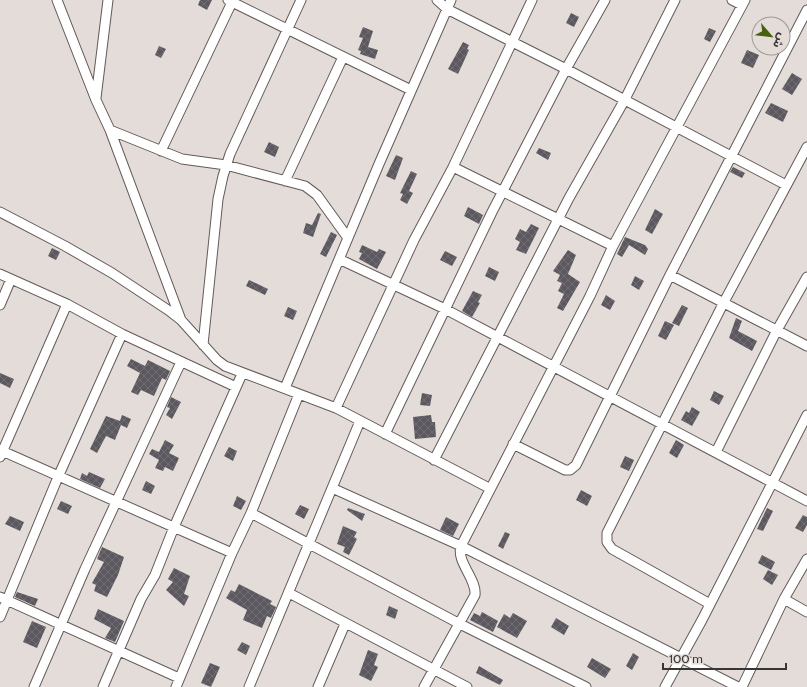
<svg xmlns="http://www.w3.org/2000/svg" width="807" height="687" viewBox="0 0 807 687" font-family="Cabin,'Noto Sans Arabic',sans-serif">
<defs>
<pattern id="building-cross-hatch" width="8" height="8" patternUnits="userSpaceOnUse"><rect width="8" height="8" fill="#5b595f"/><path d="M0 0l8 8M0 8l8-8" fill="none" stroke="#706e73"/></pattern>
</defs>
<rect width="100%" height="100%" fill="#e4dcd9"/>
<path fill="url(#building-cross-hatch)" d="M 200,0 L 212,0 L 207,10 L 198,5 Z
M 571,13 L 579,17 L 574,27 L 566,23 Z
M 363,27 L 373,31 L 368,47 L 378,50 L 375,59 L 360,54 L 361,51 L 358,50 L 363,38 L 359,37 Z
M 709,28 L 716,31 L 710,42 L 704,39 Z
M 463,42 L 469,45 L 467,49 L 469,50 L 458,74 L 448,69 Z
M 159,46 L 166,49 L 161,58 L 155,55 Z
M 747,50 L 759,55 L 753,68 L 741,63 Z
M 792,73 L 802,79 L 792,95 L 782,89 Z
M 771,103 L 788,111 L 783,122 L 765,113 Z
M 269,142 L 279,147 L 275,157 L 264,152 Z
M 539,148 L 551,153 L 548,160 L 536,153 Z
M 396,155 L 403,158 L 395,180 L 386,176 Z
M 733,167 L 745,173 L 742,178 L 730,172 Z
M 411,171 L 417,174 L 409,191 L 413,193 L 407,204 L 400,200 L 403,194 L 400,193 Z
M 468,207 L 483,215 L 479,224 L 464,216 Z
M 655,209 L 663,214 L 652,234 L 645,230 Z
M 318,213 L 321,214 L 313,237 L 303,233 L 306,223 L 312,225 Z
M 531,224 L 539,228 L 526,254 L 516,250 L 520,242 L 515,239 L 520,229 L 526,232 Z
M 331,232 L 337,235 L 326,257 L 320,254 Z
M 625,237 L 645,245 L 648,249 L 645,255 L 629,245 L 622,257 L 617,254 Z
M 362,245 L 377,252 L 379,249 L 386,252 L 377,269 L 359,259 L 362,253 L 359,252 Z
M 52,248 L 60,252 L 56,260 L 48,256 Z
M 568,250 L 576,255 L 568,274 L 580,282 L 563,311 L 557,308 L 564,294 L 558,291 L 562,283 L 557,281 L 560,275 L 553,271 Z
M 445,251 L 457,257 L 452,266 L 440,260 Z
M 489,267 L 499,272 L 495,281 L 485,276 Z
M 635,276 L 644,281 L 639,290 L 631,285 Z
M 249,280 L 268,289 L 265,295 L 246,286 Z
M 473,291 L 482,295 L 478,302 L 480,303 L 472,317 L 462,311 Z
M 606,295 L 615,301 L 610,310 L 601,305 Z
M 682,305 L 688,308 L 679,326 L 672,323 Z
M 288,307 L 297,311 L 293,320 L 284,316 Z
M 736,318 L 742,321 L 738,331 L 757,341 L 752,351 L 729,338 Z
M 665,321 L 674,325 L 666,340 L 658,336 Z
M 131,359 L 145,366 L 148,360 L 170,371 L 166,380 L 162,378 L 154,396 L 141,390 L 138,395 L 131,392 L 140,373 L 127,366 Z
M 0,373 L 14,379 L 10,388 L 0,383 Z
M 714,391 L 724,396 L 719,405 L 710,400 Z
M 422,393 L 432,395 L 430,406 L 420,405 Z
M 171,397 L 181,402 L 172,419 L 166,415 L 170,408 L 167,407 Z
M 692,407 L 700,412 L 692,426 L 681,420 L 686,411 L 689,413 Z
M 122,415 L 131,419 L 127,428 L 121,425 L 115,440 L 106,436 L 97,453 L 90,449 L 106,416 L 120,421 Z
M 431,415 L 432,422 L 435,422 L 436,437 L 415,439 L 413,417 Z
M 165,440 L 174,445 L 169,453 L 179,458 L 173,471 L 165,467 L 163,471 L 155,468 L 159,460 L 149,454 L 152,449 L 159,452 Z
M 676,440 L 684,445 L 677,458 L 669,453 Z
M 229,447 L 237,451 L 233,461 L 224,456 Z
M 625,456 L 634,460 L 629,471 L 620,467 Z
M 89,472 L 105,479 L 100,488 L 80,479 L 82,473 L 87,476 Z
M 146,481 L 155,486 L 151,494 L 142,490 Z
M 581,490 L 592,496 L 587,506 L 576,500 Z
M 237,496 L 246,501 L 241,510 L 233,506 Z
M 61,501 L 72,506 L 68,514 L 57,509 Z
M 300,505 L 309,509 L 304,519 L 295,514 Z
M 348,508 L 365,514 L 362,521 L 347,510 Z
M 767,508 L 773,511 L 763,531 L 757,529 Z
M 803,515 L 807,517 L 807,525 L 803,532 L 795,528 Z
M 10,516 L 24,522 L 20,531 L 5,524 Z
M 446,517 L 459,524 L 453,536 L 440,530 Z
M 343,526 L 357,532 L 354,537 L 357,539 L 349,555 L 343,552 L 345,547 L 337,544 Z
M 505,532 L 510,534 L 503,549 L 498,546 Z
M 102,547 L 124,557 L 118,575 L 107,597 L 94,591 L 96,585 L 92,583 L 104,562 L 97,559 Z
M 762,555 L 775,562 L 771,570 L 758,563 Z
M 174,568 L 190,576 L 184,594 L 189,596 L 184,606 L 166,590 L 173,582 L 168,579 Z
M 768,570 L 778,575 L 772,585 L 763,579 Z
M 239,584 L 272,601 L 270,604 L 276,607 L 271,618 L 267,616 L 262,628 L 243,620 L 247,610 L 226,598 L 231,590 L 235,592 Z
M 17,592 L 38,599 L 35,606 L 15,597 Z
M 389,606 L 398,610 L 395,619 L 386,615 Z
M 98,609 L 124,621 L 115,642 L 105,638 L 111,628 L 94,619 Z
M 482,612 L 498,621 L 493,632 L 470,620 L 474,613 L 480,616 Z
M 513,613 L 527,621 L 517,638 L 497,627 L 504,614 L 510,618 Z
M 556,618 L 569,626 L 564,635 L 551,627 Z
M 32,621 L 46,627 L 37,648 L 23,642 Z
M 242,642 L 250,646 L 246,655 L 237,650 Z
M 368,650 L 378,654 L 374,665 L 378,667 L 371,681 L 359,675 Z
M 633,653 L 639,657 L 632,670 L 626,666 Z
M 592,658 L 611,669 L 605,678 L 587,667 Z
M 210,663 L 220,667 L 211,687 L 201,683 Z
M 479,666 L 503,680 L 500,685 L 476,673 Z"/>
<g fill="none" stroke-linecap="round" stroke-linejoin="round">
<g stroke="#625b58" stroke-width="11">
<path id="street" d="M 57,0 L 96,100 L 110,130 L 181,320
M 228,0 L 411,90
M 437,0 L 447,9 L 566,69 L 786,185
M 732,0 L 742,5
M 96,98 L 108,0
M 110,130 L 182,159 L 226,165 L 305,186 L 317,195 L 348,238
M 161,151 L 233,0
M 453,167 L 613,246
M 285,181 L 343,57
M 0,212 L 65,246 L 112,273 L 168,310 L 181,320 L 217,360 L 225,366 L 336,408 L 489,488
M 339,259 L 445,309 L 807,501
M 0,274 L 67,304 L 122,334 L 236,387
M 670,275 L 807,346
M 0,305 L 11,279
M 203,345 L 218,199 L 223,176 L 230,154 L 301,0
M 285,388 L 379,164 L 451,0
M 336,408 L 414,240 L 453,167 L 532,0
M 385,434 L 492,212 L 566,69 L 605,0
M 513,444 L 565,470 L 570,470 L 576,465 L 670,275 L 807,10
M 0,450 L 232,553
M 716,452 L 777,330 L 807,277
M 0,457 L 67,304
M 434,460 L 569,198 L 624,101 L 675,0
M 332,488 L 461,546 L 738,687
M 251,513 L 460,624 L 586,687
M 289,593 L 467,687
M 0,597 L 179,678
M 784,599 L 807,612
M 710,604 L 612,549 L 607,542 L 607,533 L 724,302 L 807,147
M 0,617 L 58,477 L 122,334
M 34,687 L 85,569 L 181,362
M 103,687 L 141,599 L 155,575 L 174,527 L 242,374
M 176,687 L 232,553 L 251,513 L 299,394
M 249,687 L 360,421
M 318,687 L 345,624
M 424,687 L 475,595 C 477,579 456,562 461,546 L 590,296 L 613,246 L 745,0
M 665,687 L 702,620 L 807,415
M 742,687 L 784,599 L 807,559"/>
</g>
<use href="#street" stroke="#fff" stroke-width="9"/>
</g>
<g transform="translate(771 36) rotate(118)"><circle r="19" fill="#e4dcd9" stroke="#9f9997"/>
<path d="M0-3L7 15L0 10L-7 15Z" fill="#47610f"/>
<text y="-6" font-size="11" font-weight="bold" text-anchor="middle" fill="#383534">ش</text>
</g>
<path d="M663 663v6h123v-6" fill="none" stroke="#383534" stroke-width="2"/>
<text x="669" y="663" font-size="12" fill="#383534" stroke="#e4dcd9" stroke-width="3" paint-order="stroke">100 m</text>
</svg>
